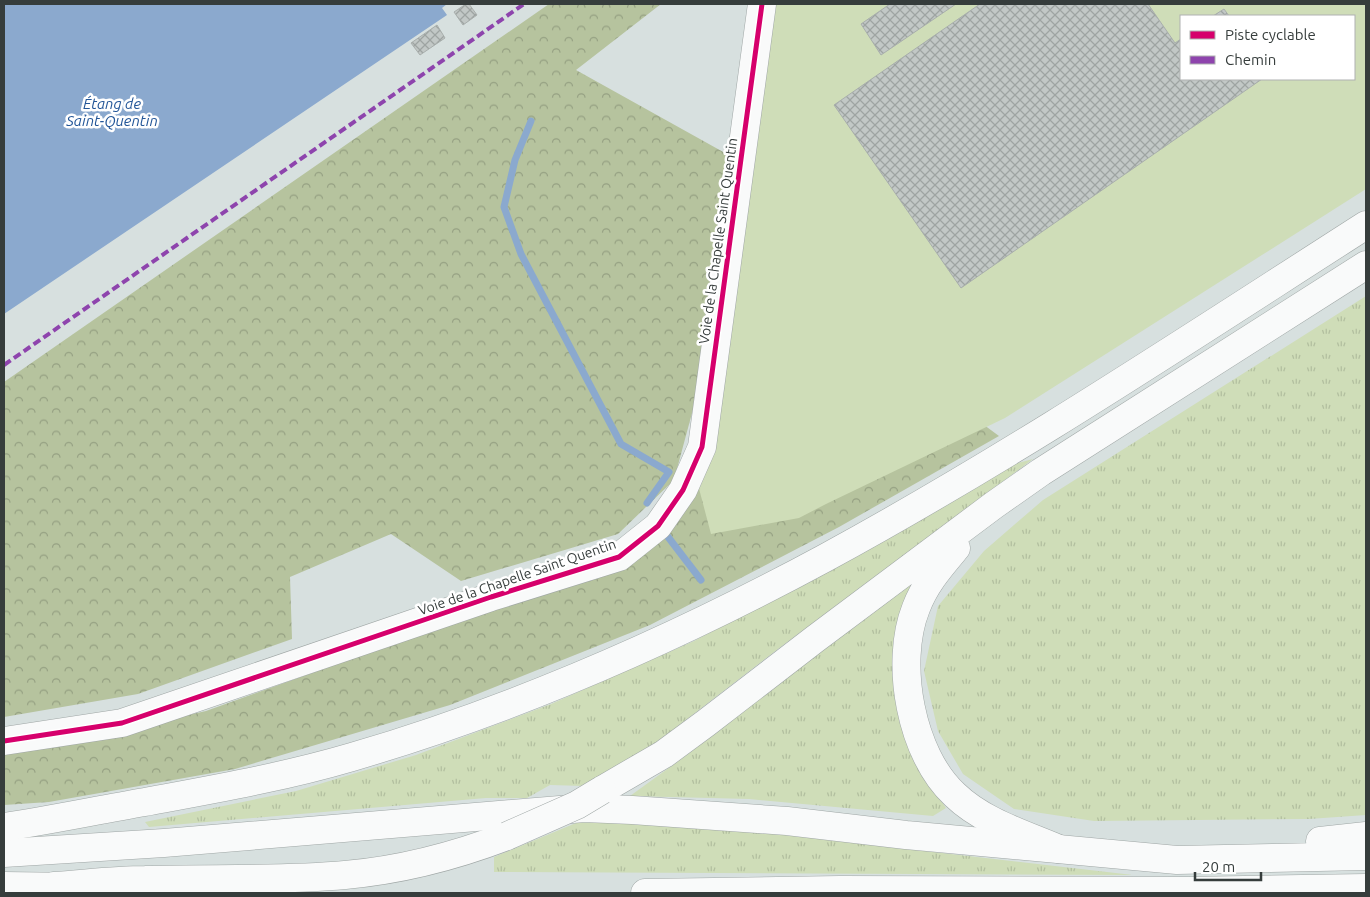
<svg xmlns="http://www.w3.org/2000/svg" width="1370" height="897" viewBox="0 0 1370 897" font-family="Ubuntu,sans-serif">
<defs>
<pattern id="grass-tufts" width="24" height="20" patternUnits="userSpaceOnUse" patternTransform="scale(1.25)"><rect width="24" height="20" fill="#cfddb8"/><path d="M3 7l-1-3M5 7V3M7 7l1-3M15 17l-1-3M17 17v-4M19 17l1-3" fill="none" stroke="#b2bf9f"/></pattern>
<pattern id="forest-crowns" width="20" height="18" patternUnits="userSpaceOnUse" patternTransform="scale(1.25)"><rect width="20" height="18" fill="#b6c39e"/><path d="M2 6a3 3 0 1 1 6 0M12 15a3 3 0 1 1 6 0" fill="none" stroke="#95a082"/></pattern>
<pattern id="building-cross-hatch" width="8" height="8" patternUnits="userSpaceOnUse" patternTransform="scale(1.25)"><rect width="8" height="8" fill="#c2c8c6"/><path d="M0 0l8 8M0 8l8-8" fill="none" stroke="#9ea4a2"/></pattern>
</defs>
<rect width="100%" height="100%" fill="#d7e0df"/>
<path fill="url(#grass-tufts)" d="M 1366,296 L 1366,815 L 1309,819 L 1094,821 L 1014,809 L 963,774 L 938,731 L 924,671 L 938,606 L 984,551 L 1043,500 Z
M 1033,459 L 778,649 L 660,740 L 584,786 L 550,785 L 527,798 L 486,798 L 149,827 L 145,822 L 296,791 L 416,755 L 551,704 L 694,641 L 858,554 L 1014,464 Z
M 908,582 L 917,582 L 900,623 L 892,666 L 899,716 L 916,762 L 946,808 L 933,816 L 749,799 L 630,796 L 688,754 Z
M 588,818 L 786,835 L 1133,875 L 494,872 L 494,857 Z"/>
<path fill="url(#forest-crowns)" d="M 549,4 L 661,4 L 576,70 L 734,158 L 702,376 L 674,480 L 618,534 L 461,581 L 391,534 L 290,577 L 292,639 L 138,694 L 4,717 L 4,382 Z
M 957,405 L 999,436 L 839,527 L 650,625 L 450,705 L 235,769 L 49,802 L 4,805 L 4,753 L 37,749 L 206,711 L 607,567 L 702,465 Z"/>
<path fill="#cfddb8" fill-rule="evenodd" d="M 768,4 L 1366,4 L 1366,189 L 1005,418 L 826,504 L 799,518 L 711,534 L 692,462 ZM 1181,16 L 1354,16 L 1354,79 L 1181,79 Z"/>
<path fill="#8ba9ce" d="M 4,4 L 447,4 L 442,8 L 447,15 L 4,314 Z"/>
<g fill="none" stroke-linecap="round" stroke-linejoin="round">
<path stroke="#8ba9ce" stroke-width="7" d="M 531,121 L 515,160 L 504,207 L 521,254 L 621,444 L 669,472 L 647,503
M 665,533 L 701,580"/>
</g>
<path fill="url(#building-cross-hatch)" stroke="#a8aeac" d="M 466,4 L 469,4 L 477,15 L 463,25 L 454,12 Z
M 890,4 L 956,4 L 881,55 L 861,24 Z
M 980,4 L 1148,4 L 1175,43 L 1181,39 L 1181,79 L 1262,79 L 961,288 L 834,105 Z
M 1224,9 L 1229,16 L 1213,16 Z
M 437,25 L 445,38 L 420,55 L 411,43 Z"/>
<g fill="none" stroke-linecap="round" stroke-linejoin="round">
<g stroke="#9fa6a5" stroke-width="29">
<path id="minor" d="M 4,741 L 122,723 L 491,597 L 619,557 L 658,526 L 683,490 L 702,447 L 762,4"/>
</g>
<g stroke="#9fa6a5" stroke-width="29">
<path id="major" d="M 1320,841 L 1366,836
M 4,853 L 164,843 L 584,808 L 632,810 L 787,821 L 906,835 L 1177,860 L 1366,856
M 4,886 L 77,887
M 645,893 L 840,890 L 1188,891 L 1366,888"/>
</g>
<g stroke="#9fa6a5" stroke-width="29">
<path id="highway" d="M 956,548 C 940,567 925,584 916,608 C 894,663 911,755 955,795 C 983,822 1024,834 1059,849
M 602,790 L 664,754 L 706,723 L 815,639 L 994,505 L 1041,472 L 1366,265
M 4,827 C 51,820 98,810 145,802 C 215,789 284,777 352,757 C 516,709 675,639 825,558 C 1011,457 1188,339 1366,225
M 54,886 C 84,884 114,880 145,880 C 211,878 279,881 345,875 C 401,870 455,856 507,836"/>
</g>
<use href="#minor" stroke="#f9fafa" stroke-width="28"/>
<use href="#major" stroke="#f9fafa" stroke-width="28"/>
<use href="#highway" stroke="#f9fafa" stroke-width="28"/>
<g stroke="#9fa6a5" stroke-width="29" stroke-linecap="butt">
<path id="highway-bridge" d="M 507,836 L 577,805 L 602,790"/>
</g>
<use href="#highway-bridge" stroke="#f9fafa" stroke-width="28"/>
<path stroke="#8e44ad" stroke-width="4" stroke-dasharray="8 4" stroke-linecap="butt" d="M 4,365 L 524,4"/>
<g stroke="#fff" stroke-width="8">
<path id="cycleway" d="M 4,741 L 122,723 L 491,597 L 619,557 L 658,526 L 683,490 L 702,447 L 762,4"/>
</g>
<use href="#cycleway" stroke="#d6006c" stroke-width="5"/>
</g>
<g text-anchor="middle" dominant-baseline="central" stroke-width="5" stroke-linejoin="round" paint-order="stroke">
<g font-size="14" fill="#363d3c" stroke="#fff">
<text transform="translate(718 241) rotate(-82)">Voie de la Chapelle Saint Quentin</text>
<text transform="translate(517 577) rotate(-19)">Voie de la Chapelle Saint Quentin</text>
</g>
<g font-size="15" font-style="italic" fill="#235698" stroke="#fff">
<text x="112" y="103">Étang de<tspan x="112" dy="17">Saint-Quentin</tspan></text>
</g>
</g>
<rect width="1370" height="897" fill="none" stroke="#363d3c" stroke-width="10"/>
<rect x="1180" y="15" width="175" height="65" fill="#ffffff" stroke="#afb1b1"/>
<rect x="1190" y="31" width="25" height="8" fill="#d6006c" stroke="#afb1b1"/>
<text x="1225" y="40" font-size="15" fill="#363d3c">Piste cyclable</text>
<rect x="1190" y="56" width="25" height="8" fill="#8e44ad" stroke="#afb1b1"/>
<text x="1225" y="65" font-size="15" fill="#363d3c">Chemin</text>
<path d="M1195 872v8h66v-8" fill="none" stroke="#363d3c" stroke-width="2.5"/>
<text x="1202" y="872" font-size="15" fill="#363d3c" stroke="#ffffff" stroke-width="4" paint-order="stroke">20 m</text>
</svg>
